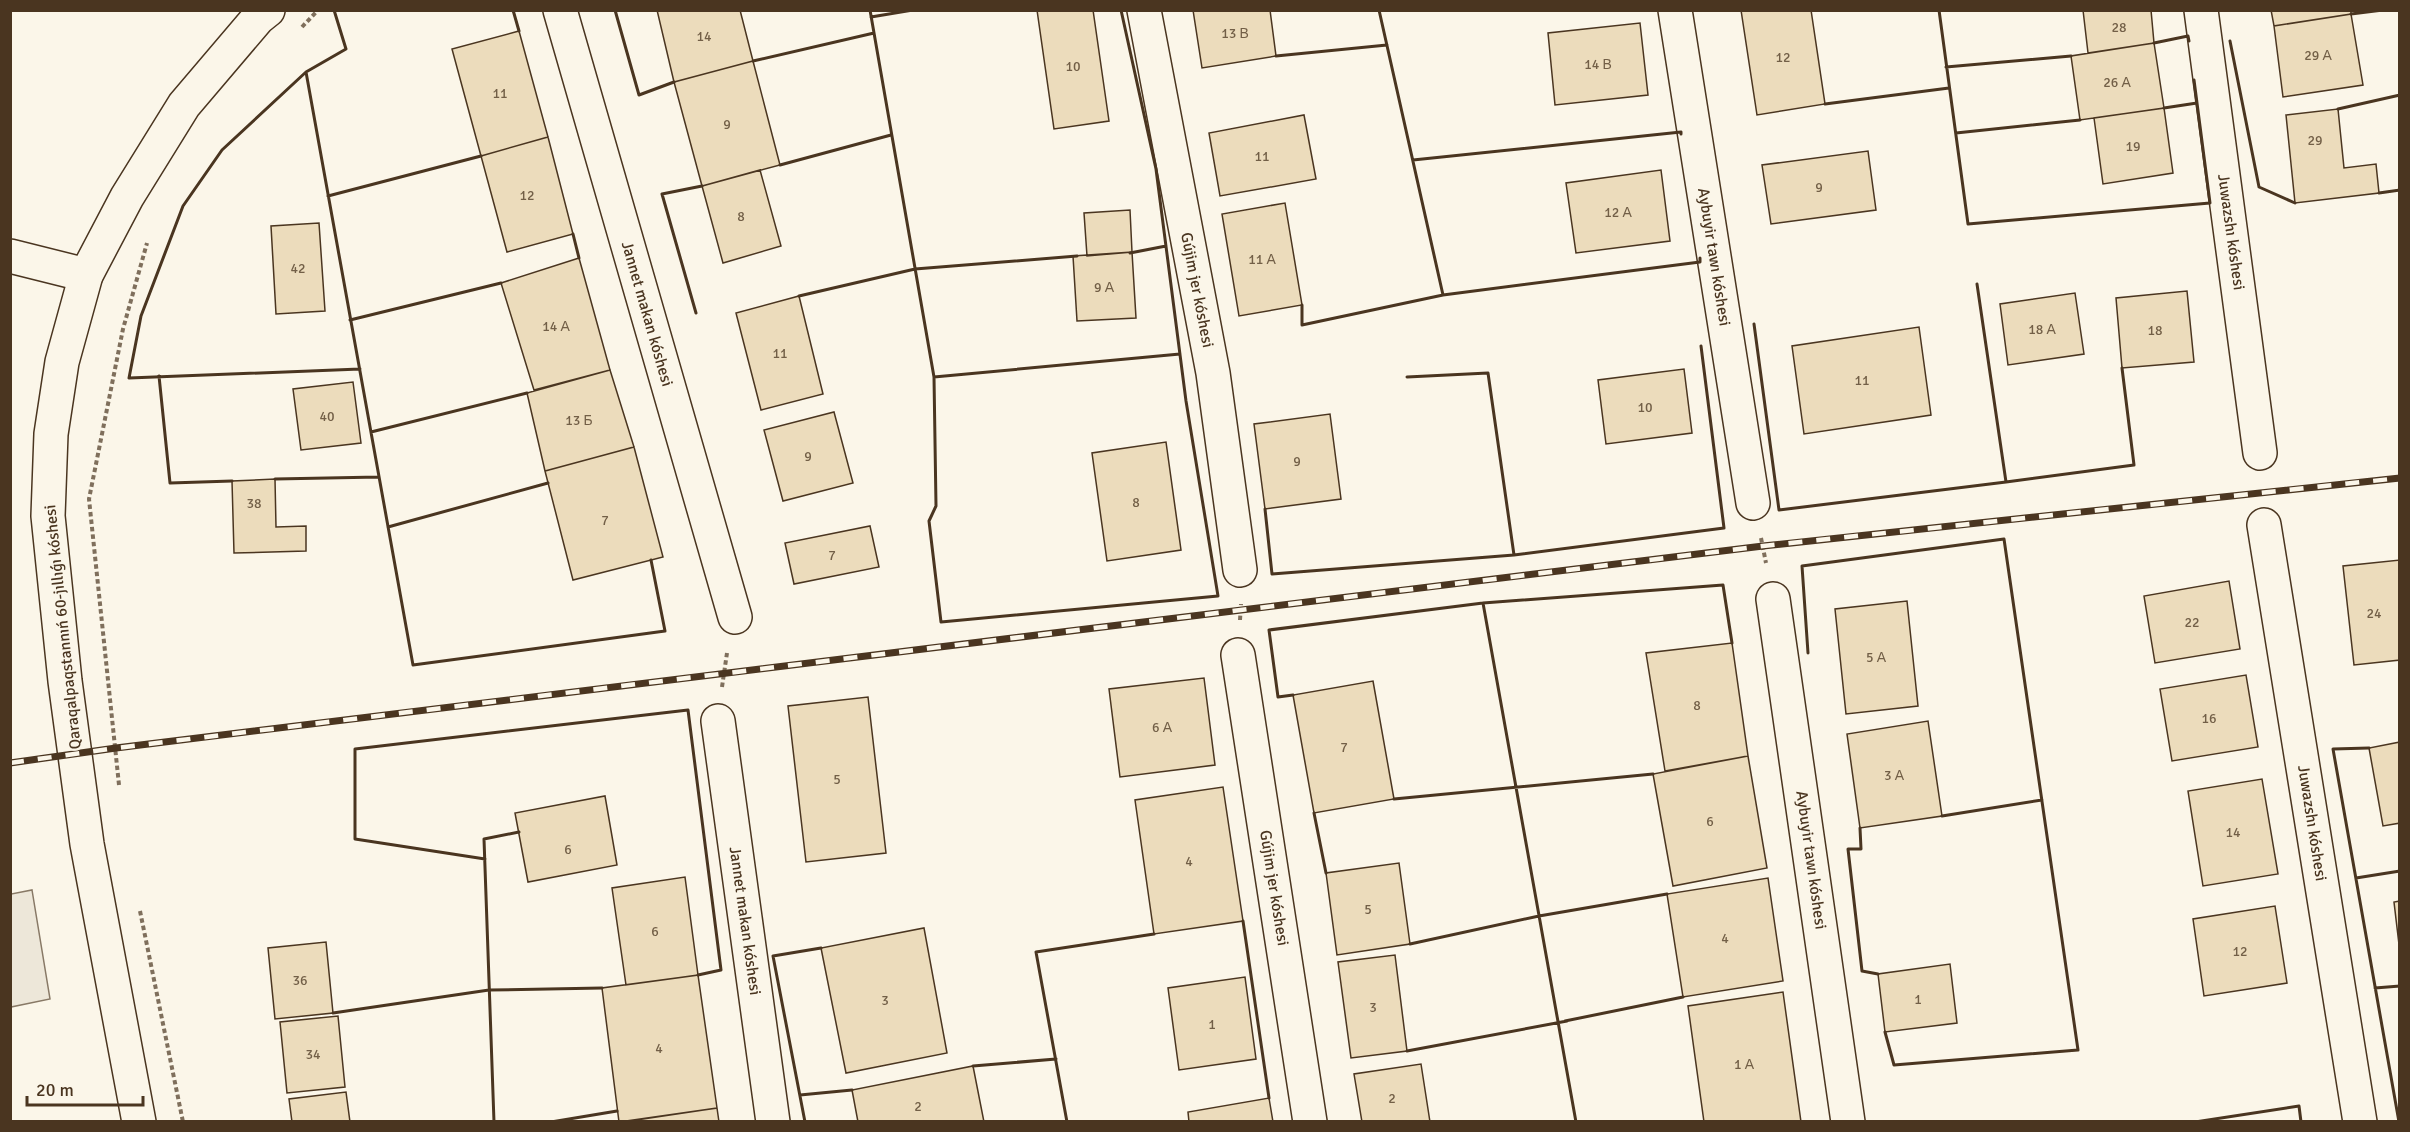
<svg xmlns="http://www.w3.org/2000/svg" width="2410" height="1132" viewBox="0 0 2410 1132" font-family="Signika,sans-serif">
<rect width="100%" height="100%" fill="#fbf6e9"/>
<path fill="#ede7d9" stroke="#887966" stroke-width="1.5" d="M 32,890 L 50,999 L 11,1007 L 11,894 Z"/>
<path fill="#ecdcbc" stroke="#4a3520" stroke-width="1.5" d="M 657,10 L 740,10 L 753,61 L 674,82 Z
M 1037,10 L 1093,10 L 1109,121 L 1054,129 Z
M 1193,10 L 1270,10 L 1276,56 L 1202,68 Z
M 1741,10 L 1811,10 L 1825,104 L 1757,115 Z
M 2083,10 L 2151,10 L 2154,43 L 2088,53 Z
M 2271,10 L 2351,10 L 2351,14 L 2274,26 Z
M 2351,14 L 2363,85 L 2283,97 L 2274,26 Z
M 1640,23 L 1648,95 L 1555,105 L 1548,33 Z
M 519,31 L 548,137 L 481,156 L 452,49 Z
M 2154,43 L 2164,108 L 2080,120 L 2071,56 Z
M 753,61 L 780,165 L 702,186 L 674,82 Z
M 2164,108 L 2173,173 L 2103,184 L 2094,118 Z
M 2338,109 L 2344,168 L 2376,164 L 2379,193 L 2295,203 L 2286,115 Z
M 1304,115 L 1316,179 L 1220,196 L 1209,133 Z
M 548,137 L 573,234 L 507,252 L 481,156 Z
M 1868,151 L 1876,210 L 1771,224 L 1762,165 Z
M 760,170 L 781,246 L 723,263 L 702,186 Z
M 1661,170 L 1670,241 L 1576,253 L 1566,183 Z
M 1285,203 L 1302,305 L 1239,316 L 1222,214 Z
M 1130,210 L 1132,252 L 1087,256 L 1084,213 Z
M 319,223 L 325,311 L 276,314 L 271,226 Z
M 1132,252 L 1136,318 L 1077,321 L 1073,256 Z
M 579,258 L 610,370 L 534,390 L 501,283 Z
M 2187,291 L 2194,362 L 2122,368 L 2116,298 Z
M 2075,293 L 2084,354 L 2008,365 L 2000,304 Z
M 799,296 L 823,394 L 761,410 L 736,313 Z
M 1919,327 L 1931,415 L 1804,434 L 1792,346 Z
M 1684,369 L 1692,433 L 1606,444 L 1598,380 Z
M 610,370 L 634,447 L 545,471 L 527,393 Z
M 353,382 L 361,443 L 301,450 L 293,389 Z
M 834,412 L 853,483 L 783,501 L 764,430 Z
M 1330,414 L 1341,499 L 1265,509 L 1254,424 Z
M 1166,442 L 1181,550 L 1107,561 L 1092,453 Z
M 634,447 L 663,557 L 573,580 L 545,471 Z
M 275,479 L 276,527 L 306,526 L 306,551 L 234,553 L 232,481 Z
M 870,526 L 879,567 L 794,584 L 785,543 Z
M 2400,560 L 2400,660 L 2354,665 L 2343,566 Z
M 2229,581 L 2240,649 L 2155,663 L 2144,596 Z
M 1907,601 L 1918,706 L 1846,714 L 1835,609 Z
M 1732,643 L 1748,756 L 1665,771 L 1646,653 Z
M 2246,675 L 2258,747 L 2172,761 L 2160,689 Z
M 1204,678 L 1215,765 L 1120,777 L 1109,689 Z
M 1373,681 L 1394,799 L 1314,813 L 1293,695 Z
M 868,697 L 886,853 L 806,862 L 788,706 Z
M 1928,721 L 1942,816 L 1860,828 L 1847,734 Z
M 2400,742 L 2400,823 L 2383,826 L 2369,748 Z
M 1748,756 L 1767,868 L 1673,886 L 1653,774 Z
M 2262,779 L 2278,874 L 2203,886 L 2188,791 Z
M 1223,787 L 1243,921 L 1154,934 L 1135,800 Z
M 605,796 L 617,865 L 528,882 L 515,813 Z
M 1399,863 L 1410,944 L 1337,955 L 1326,873 Z
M 685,877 L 698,975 L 626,985 L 612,888 Z
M 1768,878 L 1783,981 L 1683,997 L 1667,894 Z
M 2400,901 L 2400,953 L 2394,902 Z
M 2275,906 L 2287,983 L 2204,996 L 2193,919 Z
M 924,928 L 947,1053 L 846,1073 L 821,948 Z
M 326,942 L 333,1013 L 275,1019 L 268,948 Z
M 1395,955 L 1407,1051 L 1351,1058 L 1338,962 Z
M 1950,964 L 1957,1023 L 1885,1032 L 1878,974 Z
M 698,975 L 717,1108 L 619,1122 L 602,988 Z
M 1245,977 L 1256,1059 L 1179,1070 L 1168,988 Z
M 1783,992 L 1801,1122 L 1704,1122 L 1688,1006 Z
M 338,1016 L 345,1087 L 287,1093 L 280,1022 Z
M 1421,1064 L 1430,1122 L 1362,1122 L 1354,1074 Z
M 973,1066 L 984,1122 L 858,1122 L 852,1090 Z
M 346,1092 L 350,1122 L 292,1122 L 289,1099 Z
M 1269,1098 L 1273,1122 L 1189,1122 L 1188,1112 Z
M 717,1108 L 719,1122 L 623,1122 Z"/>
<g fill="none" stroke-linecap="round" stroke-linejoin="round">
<g stroke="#4a3520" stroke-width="36">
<path id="minor" d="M 560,10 L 735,617
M 1144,10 L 1213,373 L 1240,570
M 1675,10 L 1753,503
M 2201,10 L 2260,453
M 10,256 L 86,275
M 2264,525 L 2360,1122
M 1773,599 L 1848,1122
M 1238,655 L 1310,1122
M 718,721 L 773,1122"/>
</g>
<g stroke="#4a3520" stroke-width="36">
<path id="tertiary" d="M 139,1122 L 87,844 L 65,681 L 48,516 L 51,434 L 62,362 L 86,275 L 127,197 L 184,105 L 258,18 L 268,10"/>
</g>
<path stroke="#7f6f5c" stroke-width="4" stroke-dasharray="4.5 3" stroke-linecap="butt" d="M 302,27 L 318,10
M 1761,538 L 1766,563
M 1240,620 L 1241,604
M 722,687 L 727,653
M 119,785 L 89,499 L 123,329 L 147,243
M 140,911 L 183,1122"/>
<use href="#minor" stroke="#fbf6e9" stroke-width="33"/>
<use href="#tertiary" stroke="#fbf6e9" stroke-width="33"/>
<g stroke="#4a3520" stroke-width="7">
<path id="rail" d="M 10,763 L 116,748 L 1763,546 L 2400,478"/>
</g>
<use href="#rail" stroke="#fbf6e9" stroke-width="4.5" stroke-dasharray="14" stroke-linecap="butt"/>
<path stroke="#4a3520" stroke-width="3" d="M 334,10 L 346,49 L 306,72 L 413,665 L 665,631 L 651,560
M 513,10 L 519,31
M 615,10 L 639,95 L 674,82
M 870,10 L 934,377 L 936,506 L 929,521 L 941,622 L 1218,596 L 1186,401 L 1156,169 L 1121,10
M 1379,10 L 1443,295 L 1700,262 L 1700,258
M 1939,10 L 1968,224 L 2210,203 L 2194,80
M 2351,14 L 2383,10
M 871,17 L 913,10
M 2230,41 L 2259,187 L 2295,203
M 2154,43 L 2188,36 L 2189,41
M 1276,56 L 1387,45
M 753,61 L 874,33
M 1946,67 L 2071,56
M 306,72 L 222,150 L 183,206 L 141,316 L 129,378 L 360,369
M 1825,104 L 1949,88
M 2164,108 L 2197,103
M 2338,109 L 2400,95
M 1956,133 L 2080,120
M 1413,160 L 1681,132 L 1681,134
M 780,165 L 891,135
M 2379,193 L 2400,190
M 328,196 L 481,156
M 573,234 L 579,258
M 1130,253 L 1166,246
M 1977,284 L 2006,482 L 2134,465 L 2122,368
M 799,296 L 915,269 L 1077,256
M 1302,305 L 1302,325 L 1443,295
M 696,313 L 662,194 L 702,186
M 350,320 L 501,283
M 1754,324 L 1779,510 L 2006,482
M 159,376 L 170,483 L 232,481
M 934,377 L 1180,354
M 1407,377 L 1488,373 L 1514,555 L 1724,528 L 1701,346
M 371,432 L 527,393
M 275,479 L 379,477
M 1265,509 L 1272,574 L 1514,555
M 388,527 L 548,483
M 1808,653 L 1802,566 L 2004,539 L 2078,1050 L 1894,1065 L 1885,1032
M 1293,695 L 1278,697 L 1269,630 L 1483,603
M 2369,748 L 2333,749 L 2399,1122
M 1394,799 L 1653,774
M 1314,813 L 1326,873
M 1942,816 L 2042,800
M 1860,828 L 1861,849 L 1848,849 L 1862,971 L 1878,974
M 485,859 L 355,839 L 355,749 L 688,710 L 721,970 L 698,975
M 2356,878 L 2400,871
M 1243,921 L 1269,1098
M 1410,944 L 1539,916 L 1667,894
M 2375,988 L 2400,986
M 333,1013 L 489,990 L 602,988
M 1565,1021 L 1683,997
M 1407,1051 L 1567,1021
M 973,1066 L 1056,1059
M 800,1095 L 852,1090
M 494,1122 L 484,839 L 519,832
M 551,1122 L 617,1111
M 805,1122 L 773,956 L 821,948
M 1067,1122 L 1036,952 L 1154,934
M 1576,1122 L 1483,603 L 1723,585 L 1732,643
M 2195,1122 L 2299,1106 L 2301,1122"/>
</g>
<g text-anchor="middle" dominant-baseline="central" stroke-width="4.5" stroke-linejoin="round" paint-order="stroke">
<g font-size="14" fill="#725f47">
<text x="2119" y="27">28</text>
<text x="1235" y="33">13 В</text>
<text x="704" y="36">14</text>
<text x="2318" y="55">29 А</text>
<text x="1783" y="57">12</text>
<text x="1598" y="64">14 В</text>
<text x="1073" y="66">10</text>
<text x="2117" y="82">26 А</text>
<text x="500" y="93">11</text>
<text x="727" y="124">9</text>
<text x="2315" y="140">29</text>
<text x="2133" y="146">19</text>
<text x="1262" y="156">11</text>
<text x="1819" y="187">9</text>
<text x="527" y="195">12</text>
<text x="1618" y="212">12 А</text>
<text x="741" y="216">8</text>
<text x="1262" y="259">11 А</text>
<text x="298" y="268">42</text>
<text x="1104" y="287">9 А</text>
<text x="556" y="326">14 А</text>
<text x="2042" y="329">18 А</text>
<text x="2155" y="330">18</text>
<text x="780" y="353">11</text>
<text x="1862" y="380">11</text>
<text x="1645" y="407">10</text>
<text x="327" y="416">40</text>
<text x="579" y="420">13 Б</text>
<text x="808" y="456">9</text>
<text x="1297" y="461">9</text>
<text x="1136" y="502">8</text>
<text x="254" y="503">38</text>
<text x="605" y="520">7</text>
<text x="832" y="555">7</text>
<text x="2374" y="613">24</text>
<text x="2192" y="622">22</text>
<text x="1876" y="657">5 А</text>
<text x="1697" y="705">8</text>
<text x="2209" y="718">16</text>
<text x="1162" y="727">6 А</text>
<text x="1344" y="747">7</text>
<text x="1894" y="775">3 А</text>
<text x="837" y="779">5</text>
<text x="1710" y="821">6</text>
<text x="2233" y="832">14</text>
<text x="568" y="849">6</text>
<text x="1189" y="861">4</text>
<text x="1368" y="909">5</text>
<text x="655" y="931">6</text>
<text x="1725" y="938">4</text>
<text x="2240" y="951">12</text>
<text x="300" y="980">36</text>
<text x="1918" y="999">1</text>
<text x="885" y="1000">3</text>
<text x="1373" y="1007">3</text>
<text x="1212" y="1024">1</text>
<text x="659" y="1048">4</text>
<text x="313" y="1054">34</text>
<text x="1744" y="1064">1 А</text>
<text x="1392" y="1098">2</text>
<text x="918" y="1106">2</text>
</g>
<g font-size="16" fill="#4a3520" stroke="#fbf6e9">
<text transform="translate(2231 232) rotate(82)">Juwazshı kóshesi</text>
<text transform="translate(1714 257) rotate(81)">Aybuyir tawı kóshesi</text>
<text transform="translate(1197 290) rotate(79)">Gújim jer kóshesi</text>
<text transform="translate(647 314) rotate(74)">Jannet makan kóshesi</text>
<text transform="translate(63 627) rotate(-96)">Qaraqalpaqstannıń 60-jıllıǵı kóshesi</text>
<text transform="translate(2312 823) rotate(81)">Juwazshı kóshesi</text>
<text transform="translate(1811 860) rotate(82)">Aybuyir tawı kóshesi</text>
<text transform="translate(1274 888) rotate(81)">Gújim jer kóshesi</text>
<text transform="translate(745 921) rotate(82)">Jannet makan kóshesi</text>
</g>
</g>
<rect width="2410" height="1132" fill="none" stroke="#4a3520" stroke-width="24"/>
<path d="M27 1096v9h116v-9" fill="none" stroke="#4a3520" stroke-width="3"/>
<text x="36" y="1096" font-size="18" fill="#4a3520" stroke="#fbf6e9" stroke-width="4.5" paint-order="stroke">20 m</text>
</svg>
